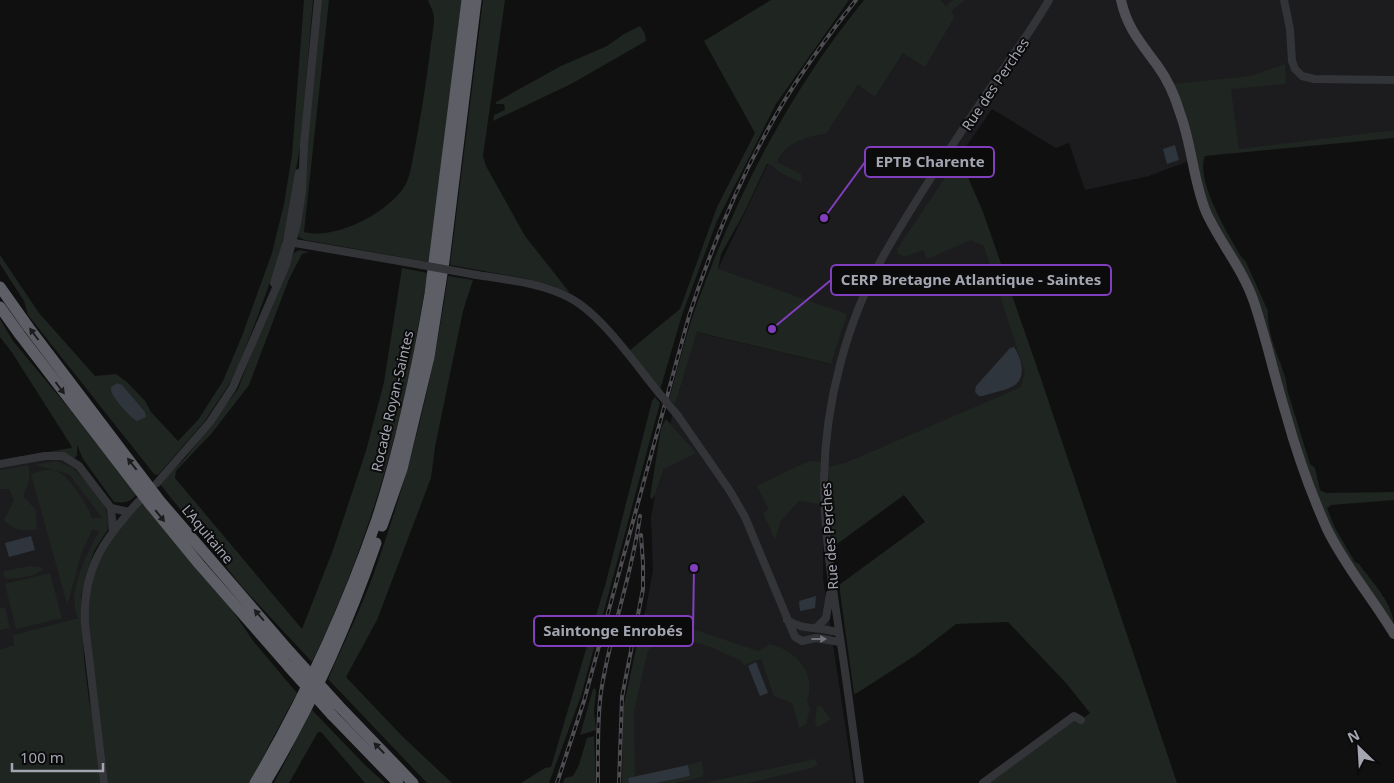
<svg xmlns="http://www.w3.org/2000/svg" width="1394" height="783" viewBox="0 0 1394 783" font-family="'Noto Sans',sans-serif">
<rect width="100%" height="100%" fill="#101011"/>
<path fill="#1c1c1e" d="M 941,0 L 1394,0 L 1394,130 L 1202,156 L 1149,176 L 1085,190 L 1069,143 L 1056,148 L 992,109 L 959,157 L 983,212 L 1041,379 L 847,462 L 823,469 L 823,579 L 854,783 L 622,783 L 645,613 L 653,570 L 651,517 L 655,495 L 664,469 L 665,445 L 675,405 L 696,332 L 830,364 L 718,269 L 767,166 L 796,115 L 826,133 L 858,85 L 875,97 L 903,53 L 955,16 Z
M 63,456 L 79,466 L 111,508 L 113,530 L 105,531 L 85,567 L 78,618 L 14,635 L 15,645 L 0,649 L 0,464 Z"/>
<path fill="#1f2520" d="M 304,0 L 313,0 L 301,141 L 287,221 L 279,257 L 259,313 L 234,377 L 204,422 L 158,475 L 154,474 L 28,315 L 24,301 L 0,264 L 0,255 L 39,313 L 95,376 L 116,374 L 127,382 L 145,401 L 151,412 L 178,441 L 198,420 L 223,381 L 242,336 L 272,253 L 284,204 L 292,155 Z
M 321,0 L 329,0 L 304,232 C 335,240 383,215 402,190 C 411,179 412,160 415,147 C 421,115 426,84 430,52 C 431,41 434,29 434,18 C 434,12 430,6 428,0 L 462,0 L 429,262 L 305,240 L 298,237 L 306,190 L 305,166 Z
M 483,0 L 505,0 L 483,156 L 486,166 L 525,236 L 570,293 L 553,286 L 523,278 L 450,265 Z
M 771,0 L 849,0 L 776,104 L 717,221 L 682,315 L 660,390 L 629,351 L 680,309 L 717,207 L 755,133 L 704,41 Z
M 864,0 L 941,0 L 946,6 L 953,0 L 965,0 L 951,11 L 955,16 L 925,67 L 903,53 L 875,97 L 858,85 L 826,134 C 808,135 783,144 777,162 L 801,174 L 802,183 L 779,172 L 773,166 L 767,164 L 743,215 L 721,254 L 718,269 L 847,314 L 831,364 L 697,332 L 675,405 L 669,399 C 677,371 684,343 693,315 C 734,200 786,96 864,0 Z
M 640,26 L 645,34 L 646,41 L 571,84 L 493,121 L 494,115 L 505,110 L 504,104 L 496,104 L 496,102 L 561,66 L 607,46 L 624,34 Z
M 1285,64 L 1286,84 L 1231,89 L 1239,149 L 1394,130 L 1394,138 L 1205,156 C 1195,180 1228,234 1240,255 L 1246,262 L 1268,311 C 1267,328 1274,347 1280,362 C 1283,372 1287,379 1287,389 L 1310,464 L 1315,468 L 1320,490 L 1326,493 L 1394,492 L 1394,500 L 1331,505 L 1327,508 L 1335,528 L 1355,562 L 1359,564 C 1372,582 1394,604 1394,627 L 1336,538 L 1304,462 L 1268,339 L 1206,202 L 1174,84 L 1251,76 Z
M 959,157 L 983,212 L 1041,379 L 1177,783 L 983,783 L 1074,716 L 1081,720 L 1090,713 L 1066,683 L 1008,622 L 956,624 L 916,655 L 857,693 L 854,694 L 839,585 L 925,522 L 904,495 L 833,547 L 830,522 L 828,467 L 847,462 L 1021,387 L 1025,373 L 984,246 L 971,240 L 927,259 L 923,250 L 905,257 L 898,254 L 897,249 Z
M 299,250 L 309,252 L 302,254 L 289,279 L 249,385 L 212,433 L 176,471 L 175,478 L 302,629 L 333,550 L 366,451 L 384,382 L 402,268 L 428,273 C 419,317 413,363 402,407 C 381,495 351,581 312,662 L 243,588 L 160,484 L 186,457 L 238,389 L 266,316 L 294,253 Z
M 448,276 L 473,280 L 463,311 L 435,447 L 431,478 L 377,620 L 346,677 L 402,736 L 452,783 L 427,783 L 328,679 C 344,642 363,605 376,567 C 410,472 434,375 448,276 Z
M 0,319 L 13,341 L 72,412 L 136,495 C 129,503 124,503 114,502 L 83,459 L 77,445 L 77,455 L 75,458 L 57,455 L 0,460 L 71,448 L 72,447 L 13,354 L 0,337 Z
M 655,397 L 660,403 L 581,696 L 549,783 L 521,783 L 545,768 L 551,767 L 606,582 L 652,401 Z
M 666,419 L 696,453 L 664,469 L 655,495 L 652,499 L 650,497 L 661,428 Z
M 56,461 L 73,468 L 97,493 L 105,508 L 108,522 L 107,531 L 94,551 L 86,575 L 81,597 L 84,658 L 89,700 L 96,726 L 100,783 L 0,783 L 0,649 L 14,645 L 13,635 L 78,618 C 66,594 87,553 99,531 L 93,529 L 81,554 L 68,603 L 67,604 L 31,474 C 38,472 47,468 54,470 C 70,475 86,504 93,519 L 99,517 L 103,519 L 69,474 L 35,465 Z
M 809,461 L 821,462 L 820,504 L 799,501 L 780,522 L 775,540 L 763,513 L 769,510 L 757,486 Z
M 28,465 C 32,476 27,487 23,496 L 36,510 L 37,529 C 25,532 12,530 4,520 L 14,500 L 9,489 L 0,489 L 0,470 Z
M 142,502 L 232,610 L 254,642 L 297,693 L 249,783 L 108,783 L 86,607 L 96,563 L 110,537 Z
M 30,566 L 41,567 L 43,570 C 34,577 18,578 8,579 L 3,576 L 4,571 Z
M 50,573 L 62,618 L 16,629 L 5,584 Z
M 5,607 L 10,628 L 0,630 L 0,608 Z
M 645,613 L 758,651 L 770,644 C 796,651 817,672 807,701 L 810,709 L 806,724 L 799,728 L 792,703 L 774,696 L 761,659 L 744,665 L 740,660 L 708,646 L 680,638 L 661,639 L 653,643 L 647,654 L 634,712 L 635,777 L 628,778 L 629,783 L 622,783 L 623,709 L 643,616 Z
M 595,688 L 596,692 L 594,711 L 596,730 L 580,735 L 593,689 Z
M 817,706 L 821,706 L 831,719 L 818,727 L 815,723 Z
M 312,710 L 367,767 L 385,783 L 365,783 L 321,732 L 318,732 L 289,783 L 274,783 Z
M 594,736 L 596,783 L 563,783 L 565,778 L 573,776 L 579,765 L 587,738 Z
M 815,759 L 818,764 L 812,768 L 748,783 L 704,783 Z
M 702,761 L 704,773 L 702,777 L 675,783 L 656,783 L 690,776 L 688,765 Z"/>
<path fill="#2f353c" d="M 1175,145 L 1179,160 L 1167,164 L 1163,149 Z
M 1014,347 C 1021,357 1027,376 1015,385 C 1008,390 991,393 983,396 L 979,396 L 975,392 L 976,386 L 1010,348 Z
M 117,383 L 122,385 L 145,412 L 146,417 L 137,421 C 131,418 109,395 111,388 C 112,385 115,385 117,383 Z
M 31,536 L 35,550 L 9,557 L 5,543 Z
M 816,596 L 815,608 L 800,611 L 799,601 Z
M 756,662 L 768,693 L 760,696 L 748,666 Z
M 688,765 L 690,776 L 656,783 L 629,783 L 628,778 Z"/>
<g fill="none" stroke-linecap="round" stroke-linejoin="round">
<path stroke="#333438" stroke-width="8" d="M 1284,0 L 1290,29 L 1292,61 L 1295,69 L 1302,76 L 1314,79 L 1394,80
M 289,242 L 405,262
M 477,275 C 508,280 542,283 570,298 C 602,315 635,364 659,393
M 274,283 L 287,241 L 299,173
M 678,416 L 730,491 L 745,517 L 795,637 L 802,641 L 816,638 L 840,642
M 0,464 L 45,456 L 63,456 L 79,466 L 111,508 L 113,530
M 157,483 L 210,422 L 233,387 L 286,265 L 297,224 L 302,192 L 304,144 L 318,0
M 111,508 L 129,512
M 787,620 C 805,632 819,625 839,633
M 817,627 L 826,618 L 830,594
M 104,783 L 85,624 C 82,569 104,539 139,501
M 860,783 C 854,737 848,690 841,644 C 833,590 824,535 824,480 C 825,402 847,320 885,253 C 920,192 961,132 1000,74 C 1017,50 1034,26 1049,0
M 983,783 L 1074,716 L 1081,720"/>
<path stroke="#4e4e54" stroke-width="10" d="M 1121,0 C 1127,28 1141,43 1157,65 C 1168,80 1175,96 1180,113 C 1192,145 1193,180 1206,212 C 1220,243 1243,269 1254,302 C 1266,338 1274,375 1285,411 C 1296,451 1310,491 1327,529 C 1345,566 1373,599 1394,634"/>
<path stroke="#5e5f66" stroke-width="11" d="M 0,287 L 29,328 L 160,501 L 290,652
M 0,307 L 20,335 L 149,503 L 199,564 L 289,667
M 382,526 L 402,469 L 429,357 L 444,261 L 476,0
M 338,705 L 413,783
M 332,715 L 398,783
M 255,783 C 304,699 345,611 377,519 C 401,446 417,370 430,294 L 467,0
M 265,783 C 311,707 347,627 376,543"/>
<g stroke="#4d4d52" stroke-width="4">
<path id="rail" d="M 557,783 L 584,701 L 689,316 C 713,242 743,170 783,103 C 805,67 830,33 856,0
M 598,783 C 598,753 597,722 601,692 C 610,632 632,576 640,516
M 619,783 L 622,697 L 643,589 L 643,563 L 641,535"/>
</g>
<use href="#rail" stroke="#0b0b0c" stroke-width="2" stroke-dasharray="5.5" stroke-linecap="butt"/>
<path stroke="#333438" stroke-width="8" d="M 405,262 L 477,275
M 659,393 L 678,416"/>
<path stroke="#5e5f66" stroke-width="11" d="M 290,652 L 338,705
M 289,667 L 332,715"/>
</g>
<defs><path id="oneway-solid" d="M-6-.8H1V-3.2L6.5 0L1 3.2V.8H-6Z" transform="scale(1.25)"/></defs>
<g fill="#1c1c1e">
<use href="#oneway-solid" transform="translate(34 334) rotate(-127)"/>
<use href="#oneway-solid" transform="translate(60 388) rotate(53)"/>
<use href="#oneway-solid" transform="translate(132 464) rotate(-128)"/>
<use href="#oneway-solid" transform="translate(160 516) rotate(51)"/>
<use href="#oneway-solid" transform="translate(259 615) rotate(-131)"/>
<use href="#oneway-solid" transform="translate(379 748) rotate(-134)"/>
</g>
<use fill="#71727b" href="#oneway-solid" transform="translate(819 639)"/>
<g text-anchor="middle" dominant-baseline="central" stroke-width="4" stroke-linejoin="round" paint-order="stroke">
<g font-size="14" fill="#a3a5b1" stroke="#0b0b0c">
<text transform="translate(995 84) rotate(-56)">Rue des Perches</text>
<text transform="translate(392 401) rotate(-77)">Rocade Royan-Saintes</text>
<text transform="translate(208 534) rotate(50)">L'Aquitaine</text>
<text transform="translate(829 536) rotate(-94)">Rue des Perches</text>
</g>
</g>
<path fill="none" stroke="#813ebd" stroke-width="2" d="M824 218L865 162M772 329L831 280M694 568L693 631"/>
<g fill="#813ebd" stroke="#0b0b0c" stroke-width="2">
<circle cx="824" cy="218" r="5"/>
<circle cx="772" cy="329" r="5"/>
<circle cx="694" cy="568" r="5"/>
</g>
<g fill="#0b0b0c" stroke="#813ebd" stroke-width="2">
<rect x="865" y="147" width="129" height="30" rx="5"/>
<rect x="831" y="265" width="280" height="30" rx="5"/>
<rect x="534" y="616" width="159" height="30" rx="5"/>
</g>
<g font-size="15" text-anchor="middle" font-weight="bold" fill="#a3a5b1">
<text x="930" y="167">EPTB Charente</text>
<text x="971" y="285">CERP Bretagne Atlantique - Saintes</text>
<text x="613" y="636">Saintonge Enrobés</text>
</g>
<g transform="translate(1359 748) rotate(335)" stroke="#0b0b0c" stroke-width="4" paint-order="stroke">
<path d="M0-4L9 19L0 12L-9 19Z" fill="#a3a5b1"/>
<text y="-8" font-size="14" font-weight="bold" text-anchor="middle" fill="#a3a5b1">N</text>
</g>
<path d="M12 763v8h91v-8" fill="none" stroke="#a3a5b1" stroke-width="2.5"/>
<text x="20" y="763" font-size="15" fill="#a3a5b1" stroke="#0b0b0c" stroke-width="4" paint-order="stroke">100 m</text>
</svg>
